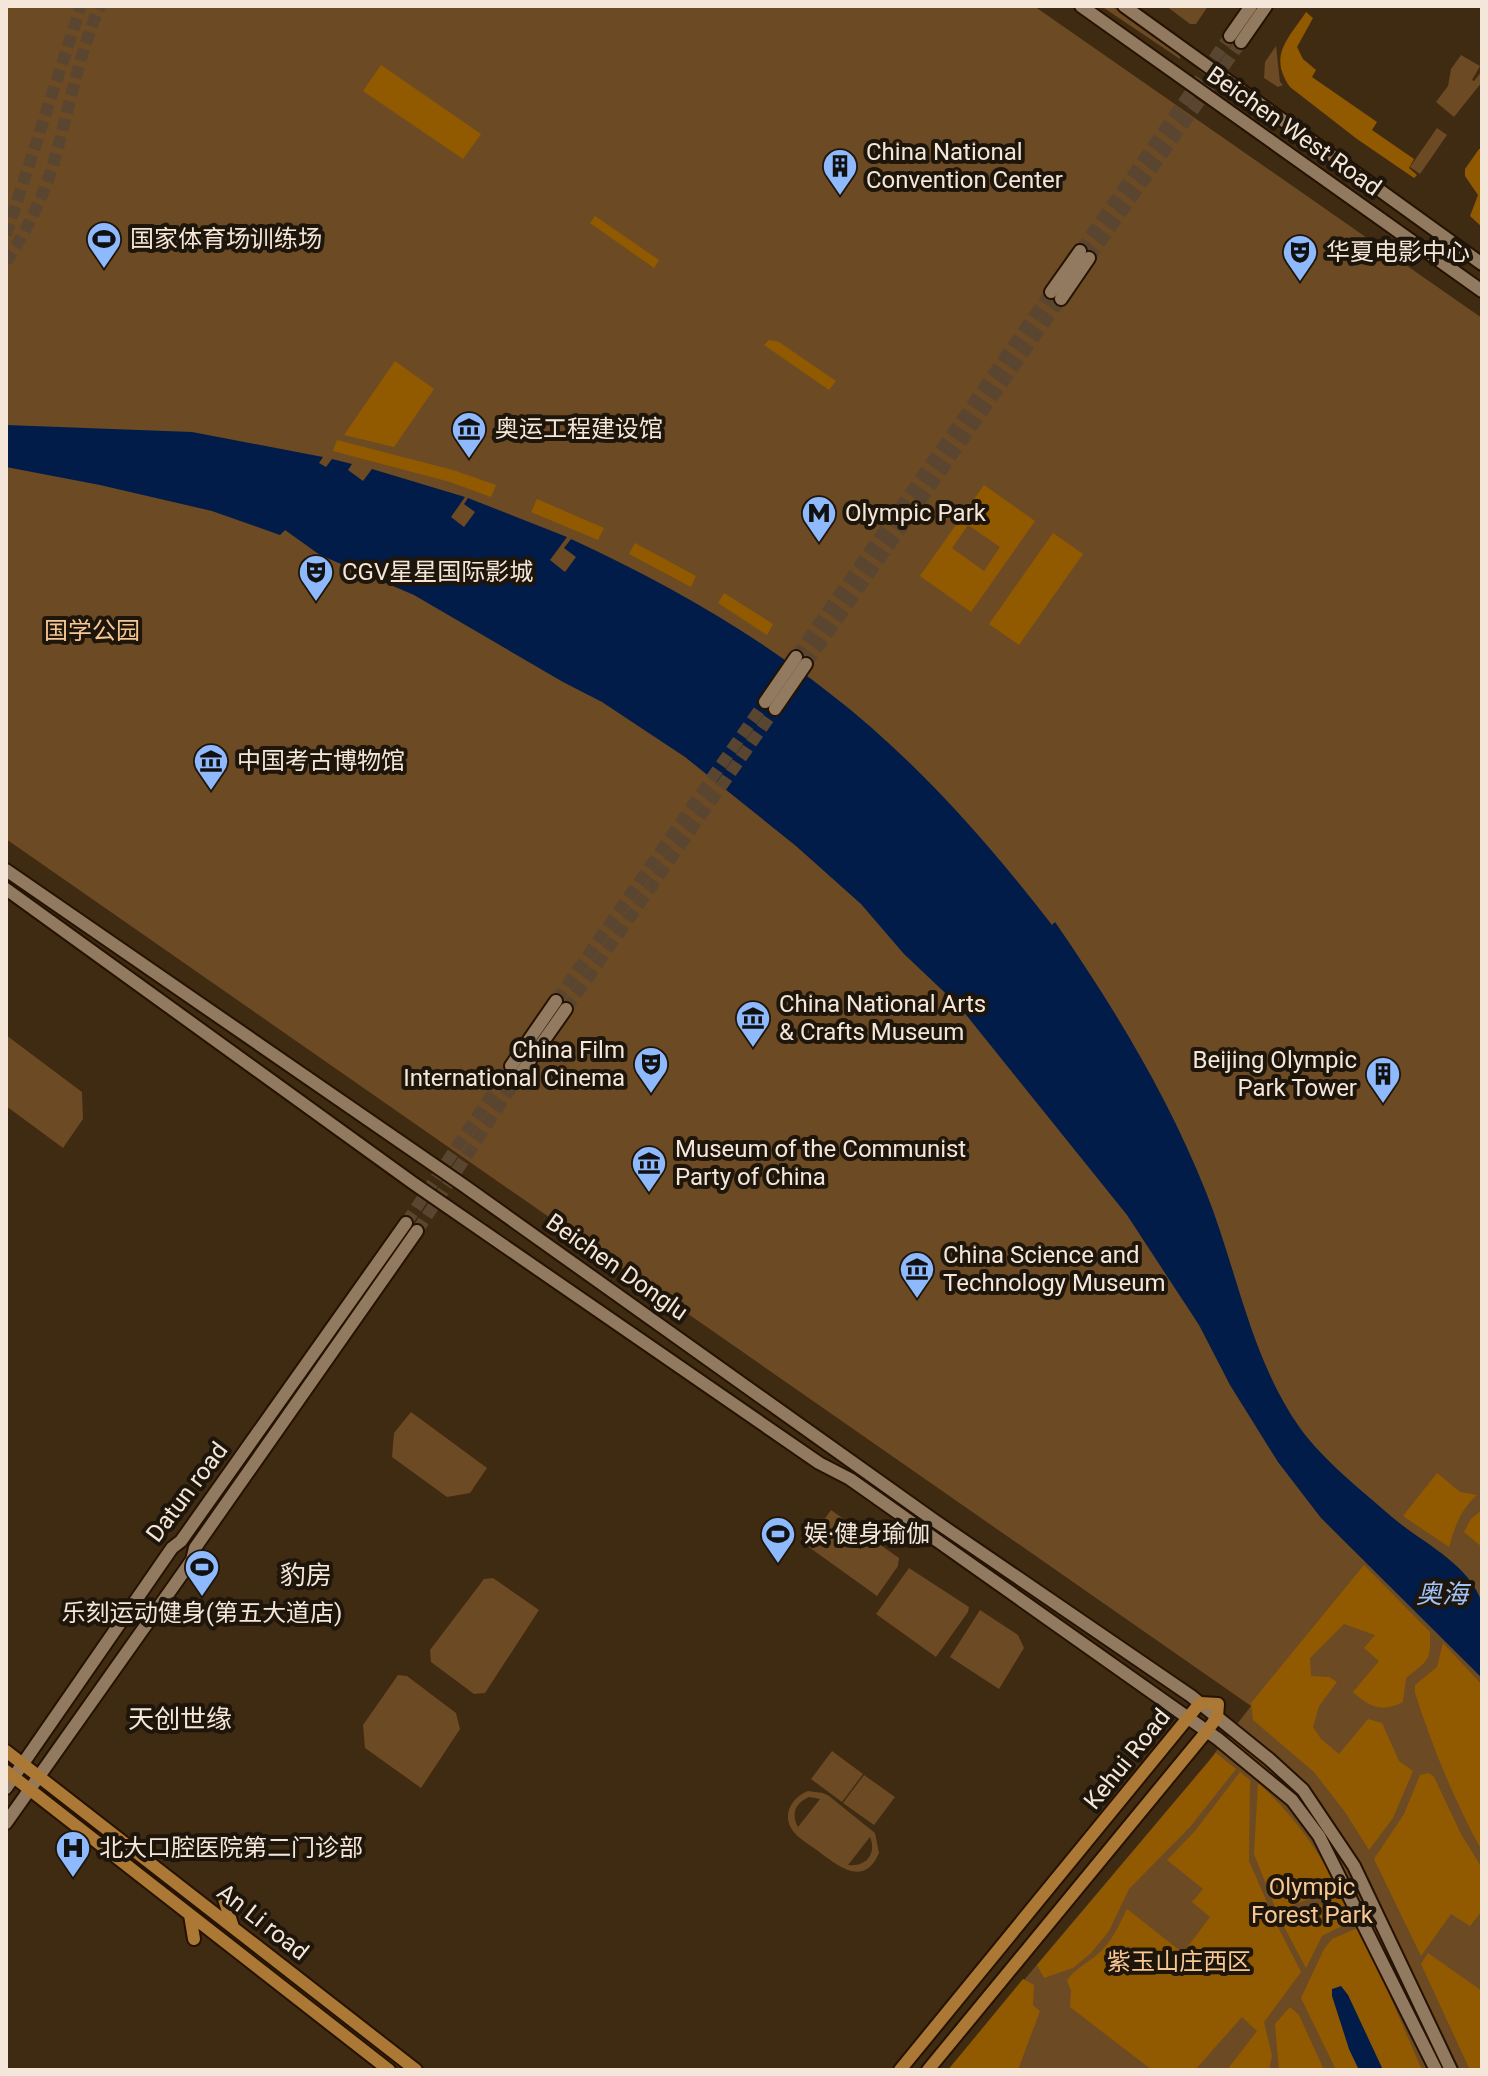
<svg xmlns="http://www.w3.org/2000/svg" width="1488" height="2076" viewBox="0 0 1488 2076" font-family="Roboto,'Noto Sans SC',sans-serif">
<rect width="100%" height="100%" fill="#3f2a12"/>
<path fill="#6c4a23" fill-rule="evenodd" d="M 6,6 L 1034,6 L 1482,318 L 1482,2070 L 948,2070 L 1207,1763 L 1251,1706 L 6,839 Z
M 1101,6 L 1112,6 L 1180,55 L 1180,59 Z
M 1166,6 L 1208,6 L 1196,24 L 1190,24 Z
M 1276,46 L 1280,82 L 1283,85 L 1278,87 L 1264,78 L 1265,62 Z
M 1461,55 L 1480,66 L 1472,80 L 1474,81 L 1482,71 L 1482,82 L 1454,117 L 1436,102 L 1448,86 L 1451,69 Z
M 1437,128 L 1447,135 L 1420,174 L 1410,167 Z
M 6,1035 L 82,1092 L 83,1119 L 63,1148 L 6,1106 Z
M 411,1412 L 487,1468 L 470,1493 L 447,1497 L 392,1457 L 394,1433 Z
M 831,1510 L 899,1558 L 898,1566 L 877,1596 L 806,1545 Z
M 909,1568 L 969,1607 L 968,1612 L 936,1657 L 876,1614 Z
M 493,1578 L 539,1610 L 485,1693 L 474,1694 L 431,1662 L 430,1650 L 484,1579 Z
M 980,1610 L 1018,1635 L 1024,1648 L 999,1689 L 950,1657 Z
M 398,1675 L 407,1676 L 456,1713 L 460,1729 L 421,1788 L 365,1748 L 363,1725 Z
M 832,1751 L 863,1774 L 842,1802 L 811,1779 Z
M 864,1775 L 895,1797 L 874,1825 L 843,1803 Z
M 808,1791 L 823,1793 L 829,1796 L 875,1833 L 879,1853 C 864,1888 838,1866 818,1851 C 810,1845 799,1839 793,1831 C 781,1815 792,1797 808,1791 ZM 809,1797 L 820,1799 L 798,1827 C 791,1814 795,1803 809,1797 ZM 870,1837 C 877,1854 866,1867 848,1865 Z"/>
<path fill="#925a00" fill-rule="evenodd" d="M 1306,12 L 1313,18 L 1297,47 L 1303,59 L 1316,70 L 1312,77 L 1377,122 L 1372,130 L 1414,159 L 1409,168 L 1417,175 L 1414,178 L 1357,139 L 1290,87 C 1268,56 1288,39 1306,12 Z
M 381,65 L 481,134 L 463,159 L 363,91 Z
M 1479,149 L 1482,149 L 1482,227 L 1470,216 L 1478,195 L 1465,176 L 1465,169 Z
M 595,216 L 659,260 L 654,268 L 590,223 Z
M 769,340 L 779,342 L 836,381 L 829,390 L 764,345 Z
M 395,361 L 434,389 L 394,447 L 344,435 Z
M 337,440 L 453,470 L 496,485 L 491,497 L 450,482 L 333,451 Z
M 984,485 L 1035,521 L 971,612 L 920,576 ZM 968,525 L 1000,547 L 984,571 L 952,548 Z
M 537,499 L 604,528 L 598,540 L 531,512 Z
M 1053,533 L 1083,554 L 1019,645 L 989,624 Z
M 635,543 L 696,576 L 691,587 L 629,554 Z
M 724,593 L 773,624 L 767,635 L 718,603 Z
M 1437,1473 L 1460,1492 L 1477,1495 C 1461,1509 1455,1526 1449,1547 L 1403,1516 Z
M 1482,1510 L 1482,1547 L 1464,1532 L 1471,1519 Z
M 1364,1565 L 1430,1632 C 1431,1662 1428,1660 1406,1678 L 1403,1702 C 1382,1713 1369,1707 1353,1692 L 1379,1661 L 1364,1648 L 1375,1635 L 1344,1624 L 1310,1658 L 1311,1676 L 1329,1677 L 1337,1682 L 1319,1706 L 1313,1727 L 1321,1739 L 1339,1754 L 1368,1719 L 1382,1723 L 1399,1761 L 1413,1771 L 1393,1818 L 1369,1850 L 1345,1812 L 1314,1772 L 1253,1720 L 1251,1703 Z
M 1443,1643 L 1482,1685 L 1482,1851 C 1454,1800 1433,1748 1415,1693 L 1415,1685 L 1437,1667 Z
M 1216,1753 L 1236,1769 L 1190,1827 L 1129,1889 L 1109,1931 L 1091,1953 L 1073,1968 L 1044,1978 L 1037,1965 Z
M 1240,1772 L 1250,1780 L 1249,1861 L 1276,1923 L 1301,1972 L 1264,2022 L 1272,2056 L 1269,2070 L 1227,2070 L 1257,2031 L 1242,2017 L 1195,2070 L 1152,2070 L 1070,2007 L 1071,1990 L 1067,1981 C 1073,1969 1092,1961 1102,1950 C 1113,1939 1120,1923 1127,1909 L 1183,1953 L 1210,1917 L 1192,1902 L 1203,1889 L 1167,1860 L 1195,1831 Z
M 1429,1773 L 1434,1777 L 1461,1834 L 1482,1868 L 1482,1911 L 1470,1926 L 1451,1914 L 1421,1956 L 1374,1859 L 1404,1814 L 1420,1775 Z
M 1258,1783 C 1291,1812 1314,1845 1336,1883 L 1318,1895 L 1277,1912 L 1254,1854 Z
M 1341,1891 L 1356,1919 L 1322,1936 L 1306,1968 L 1281,1921 L 1324,1904 Z
M 1360,1927 L 1422,2070 L 1383,2070 L 1348,1995 L 1341,1986 L 1349,2049 L 1359,2070 L 1336,2070 L 1301,1998 L 1324,1949 L 1332,1939 Z
M 1428,1953 L 1482,1991 L 1482,2070 L 1470,2070 L 1421,1964 Z
M 1023,1979 L 1034,1985 L 1033,2005 L 1040,2011 L 1018,2070 L 948,2070 Z
M 1290,2007 L 1299,2015 L 1324,2070 L 1279,2070 L 1275,2024 Z"/>
<path fill="#011c49" d="M 6,425 L 192,432 L 323,457 L 319,463 L 326,467 L 332,459 L 352,464 L 348,470 L 363,481 L 372,469 L 465,497 L 451,517 L 464,527 L 475,512 L 464,504 L 468,498 L 567,537 L 550,560 L 565,572 L 576,557 L 564,548 L 571,539 C 662,581 749,630 828,692 C 914,758 986,840 1052,925 L 1055,922 C 1113,1006 1168,1096 1206,1192 C 1237,1270 1251,1359 1300,1428 C 1324,1461 1361,1490 1392,1517 C 1422,1543 1469,1563 1482,1603 L 1482,1678 L 1321,1518 L 1278,1462 L 1230,1385 L 1199,1325 L 1127,1215 L 959,1006 L 904,954 L 861,904 L 796,846 L 685,757 L 602,702 L 563,682 L 414,595 L 320,555 L 285,530 L 280,535 L 212,511 L 100,485 L 6,467 Z
M 1341,1986 L 1348,1995 L 1383,2070 L 1359,2070 L 1349,2049 L 1332,1996 L 1332,1989 Z"/>
<g fill="none" stroke-linecap="round" stroke-linejoin="round">
<path stroke="#5a4630" stroke-width="12" stroke-dasharray="12 6" stroke-linecap="butt" d="M 6,235 L 81,6
M 1080,251 L 1230,36
M 1089,258 L 1241,42
M 6,262 C 26,232 44,196 54,161 C 69,110 78,56 100,6
M 796,657 L 1051,292
M 806,664 L 1061,299
M 556,1001 L 765,702
M 566,1009 L 775,709
M 406,1223 L 511,1066
M 417,1231 L 521,1073"/>
<g stroke="#251200" stroke-width="16">
<path id="secondary" d="M 1081,6 L 1482,291
M 1124,6 L 1482,264
M 1230,36 L 1251,6
M 1241,42 L 1266,6
M 1051,292 L 1080,251
M 1061,299 L 1089,258
M 765,702 L 796,657
M 775,709 L 806,664
M 6,870 L 463,1185 L 935,1521 L 1191,1696 L 1269,1759 L 1303,1790 L 1354,1866 L 1451,2070
M 6,889 L 413,1183 L 819,1463 L 850,1479 L 1218,1739 L 1292,1800 L 1319,1836 L 1436,2070
M 511,1066 L 556,1001
M 521,1073 L 566,1009
M 6,1788 L 172,1548 L 181,1541 L 406,1223
M 6,1823 L 192,1560 L 195,1548 L 417,1231"/>
</g>
<g stroke="#251200" stroke-width="16">
<path id="primary" d="M 6,1751 L 416,2070
M 6,1771 L 389,2070
M 224,1899 L 233,1927
M 190,1915 L 194,1939
M 900,2070 L 1200,1703 L 1218,1704 L 1217,1717 L 1207,1731 L 928,2070"/>
</g>
<use href="#secondary" stroke="#927a60" stroke-width="12"/>
<use href="#primary" stroke="#ab7935" stroke-width="12"/>
</g>
<defs>
<g id="building-pin" transform="scale(1.8)"><path d="M0 17L-7.5 6A9.5 9.5 0 1 1 7.5 6Z" fill="#8eb9fc" stroke="#1e150b"/><path d="M-4-6H4V6H1V3H-1V6H-4ZM-2.5-4.3h1.7v1.8h-1.7ZM.8-4.3h1.7v1.8H.8ZM-2.5-1h1.7V.8h-1.7ZM.8-1h1.7V.8H.8Z" fill="#111"/></g>
<g id="stadium-pin" transform="scale(1.8)"><path d="M0 17L-7.5 6A9.5 9.5 0 1 1 7.5 6Z" fill="#8eb9fc" stroke="#1e150b"/><path d="M0-5a6.5 5 0 1 0 0 10a6.5 5 0 1 0 0-10ZM-3.5-1.8h7v3.6h-7Z" fill="#111"/></g>
<g id="theatre-pin" transform="scale(1.8)"><path d="M0 17L-7.5 6A9.5 9.5 0 1 1 7.5 6Z" fill="#8eb9fc" stroke="#1e150b"/><path d="M-5-5.5Q0-4 5-5.5V0Q5 5 0 6Q-5 5-5 0ZM-3.3-2.5H-1v1.5H-3.3ZM1-2.5H3.3v1.5H1ZM-2.8 1Q0 5.5 2.8 1Z" fill="#111"/></g>
<g id="museum-pin" transform="scale(1.8)"><path d="M0 17L-7.5 6A9.5 9.5 0 1 1 7.5 6Z" fill="#8eb9fc" stroke="#1e150b"/><path d="M0-6L6-3V-2H-6V-3ZM-5-1h2V3h-2ZM-1-1h2V3h-2ZM3-1h2V3H3ZM-6 4H6V6H-6Z" fill="#111"/></g>
<g id="metro-pin" transform="scale(1.8)"><path d="M0 17L-7.5 6A9.5 9.5 0 1 1 7.5 6Z" fill="#8eb9fc" stroke="#1e150b"/><path d="M-5.5 5V-5H-3L0 0L3-5H5.5V5H3V-.5L0 4L-3-.5V5Z" fill="#111"/></g>
<g id="hospital-pin" transform="scale(1.8)"><path d="M0 17L-7.5 6A9.5 9.5 0 1 1 7.5 6Z" fill="#8eb9fc" stroke="#1e150b"/><path d="M-5-5h3v3.5h4V-5h3V5h-3V1.5h-4V5h-3Z" fill="#111"/></g>
</defs>
<g fill-rule="evenodd">
<use href="#building-pin" x="840" y="166"/>
<use href="#stadium-pin" x="104" y="239"/>
<use href="#theatre-pin" x="1300" y="252"/>
<use href="#museum-pin" x="469" y="429"/>
<use href="#metro-pin" x="819" y="513"/>
<use href="#theatre-pin" x="316" y="572"/>
<use href="#museum-pin" x="211" y="761"/>
<use href="#museum-pin" x="753" y="1018"/>
<use href="#theatre-pin" x="651" y="1064"/>
<use href="#building-pin" x="1383" y="1074"/>
<use href="#museum-pin" x="649" y="1163"/>
<use href="#museum-pin" x="917" y="1269"/>
<use href="#stadium-pin" x="778" y="1534"/>
<use href="#stadium-pin" x="202" y="1567"/>
<use href="#hospital-pin" x="73" y="1848"/>
</g>
<g text-anchor="middle" dominant-baseline="central" stroke-width="8" stroke-linejoin="round" paint-order="stroke">
<g font-size="24" fill="#f4e6d8" stroke="#1e150b">
<text transform="translate(1294 131) rotate(35)">Beichen West Road</text>
<text transform="translate(617 1267) rotate(35)">Beichen Donglu</text>
<text transform="translate(187 1492) rotate(-53)">Datun road</text>
<text transform="translate(1127 1759) rotate(-51)">Kehui Road</text>
<text transform="translate(263 1922) rotate(38)">An Li road</text>
</g>
<g font-size="24" fill="#f4e6d8" stroke="#1e150b" text-anchor="start">
<text x="866" y="152">China National<tspan x="866" dy="28">Convention Center</tspan></text>
<text x="130" y="239">国家体育场训练场</text>
<text x="1326" y="252">华夏电影中心</text>
<text x="495" y="429">奥运工程建设馆</text>
<text x="845" y="513">Olympic Park</text>
<text x="342" y="572">CGV星星国际影城</text>
<text x="237" y="761">中国考古博物馆</text>
<text x="779" y="1004">China National Arts<tspan x="779" dy="28">&amp; Crafts Museum</tspan></text>
<text x="625" y="1050" text-anchor="end">China Film<tspan x="625" dy="28">International Cinema</tspan></text>
<text x="1357" y="1060" text-anchor="end">Beijing Olympic<tspan x="1357" dy="28">Park Tower</tspan></text>
<text x="675" y="1149">Museum of the Communist<tspan x="675" dy="28">Party of China</tspan></text>
<text x="943" y="1255">China Science and<tspan x="943" dy="28">Technology Museum</tspan></text>
<text x="804" y="1534">娱·健身瑜伽</text>
<text x="202" y="1613" text-anchor="middle">乐刻运动健身(第五大道店)</text>
<text x="99" y="1848">北大口腔医院第二门诊部</text>
</g>
<g font-size="24" fill="#f7c793" stroke="#1e150b">
<text x="92" y="631">国学公园</text>
<text x="1312" y="1887">Olympic<tspan x="1312" dy="28">Forest Park</tspan></text>
<text x="1179" y="1962">紫玉山庄西区</text>
</g>
<g font-size="26" fill="#f4e6d8" stroke="#1e150b">
<text x="306" y="1575">豹房</text>
<text x="180" y="1719">天创世缘</text>
</g>
<g font-size="26" font-style="italic" fill="#a0c3fa" stroke="#1e150b">
<text x="1442" y="1594">奥海</text>
</g>
</g>
<rect width="1488" height="2076" fill="none" stroke="#f4e6d8" stroke-width="16"/>
</svg>
